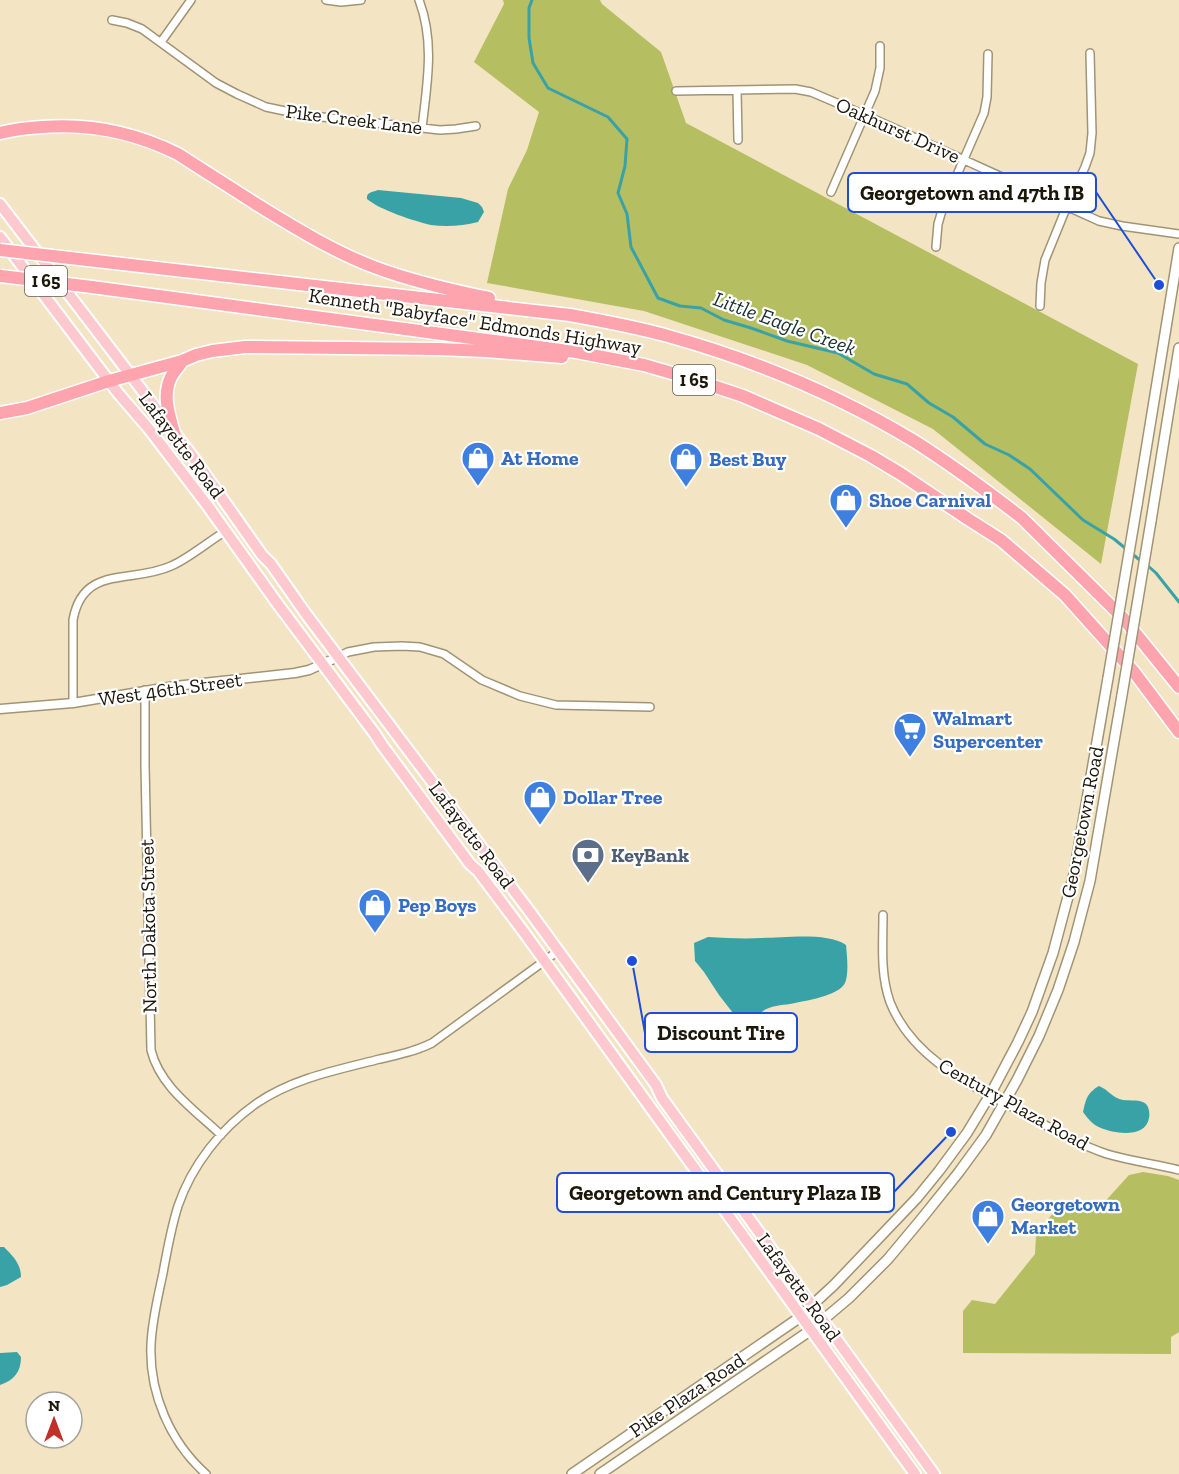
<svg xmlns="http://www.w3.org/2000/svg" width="1179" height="1474" viewBox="0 0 1179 1474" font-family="'Zilla Slab',serif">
<rect width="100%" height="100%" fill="#f3e5c3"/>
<path fill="#b5be61" d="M 503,0 L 600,0 L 602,4 L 661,52 L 686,123 L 1138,364 L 1101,564 L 933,429 L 807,365 L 644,311 L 487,283 L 508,189 L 527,150 L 539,112 L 474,62 L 504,4 Z
M 1143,1172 L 1168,1176 L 1179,1180 L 1179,1332 L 1171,1337 L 1171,1354 L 963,1353 L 963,1311 L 972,1300 L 995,1304 L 1035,1254 L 1036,1236 L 1061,1202 L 1081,1209 L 1100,1207 L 1129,1175 Z"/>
<path fill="#39a2a7" d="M 378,190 L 461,198 L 478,203 L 482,207 L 484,212 L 478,222 C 463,226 446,227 431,225 C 414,221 380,210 367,199 C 366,192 373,192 378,190 Z
M 708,937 C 726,938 744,939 761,938 C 784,938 827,932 846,945 C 847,955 849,974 845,983 C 839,996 804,1001 790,1004 C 782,1005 770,1006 763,1011 C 759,1014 755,1021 750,1024 L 740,1022 L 719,995 L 704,972 L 695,961 L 694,943 Z
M 1099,1086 C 1109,1090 1112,1098 1123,1100 C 1130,1101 1141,1099 1146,1104 C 1149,1107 1150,1114 1149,1118 C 1146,1138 1115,1134 1101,1128 C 1093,1125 1088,1119 1083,1112 C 1086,1099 1087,1093 1099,1086 Z
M 0,1247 L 4,1247 C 13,1256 21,1264 21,1277 L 7,1285 L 0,1287 Z
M 17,1352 L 21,1357 C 21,1372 14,1380 0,1385 L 0,1353 Z"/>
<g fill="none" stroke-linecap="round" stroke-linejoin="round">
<path stroke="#39a2a7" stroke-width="3" d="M 532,0 L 529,8 L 529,38 L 533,63 L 548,88 L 608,117 L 627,139 L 625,166 L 618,193 L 627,214 L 631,247 L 658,298 L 680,306 L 701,308 L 724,320 L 751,328 L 787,341 L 838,353 L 874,374 L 907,384 L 929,403 L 953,417 L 985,444 L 1009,455 L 1030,469 L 1083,520 L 1114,539 L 1141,561
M 1147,565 L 1156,573 L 1179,602"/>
<g stroke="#a19475" stroke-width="10">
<path id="minor" d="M 326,0 L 341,2 L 361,0
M 419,0 C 435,42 427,84 422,128
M 112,20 L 127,23 L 142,29 L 216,83 L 237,94 L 266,107 L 304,115 L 440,130 L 456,129 L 476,126
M 161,42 L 191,0
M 737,90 L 738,140
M 676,91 L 795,89 L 811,92 L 865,115 L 1099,221 L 1122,226 L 1179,234
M 831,192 L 875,91 L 880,68 L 880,46
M 936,247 L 938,224 L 943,207 L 984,113 L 987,97 L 988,54
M 1040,306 L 1041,283 L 1045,260 L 1067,206 L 1085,167 L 1090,153 L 1092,133 L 1090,53
M 338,657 L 348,652 L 374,647 L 402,646 L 420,647 L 444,654 L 482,680 L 520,696 L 556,705 L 650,707
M 145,690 L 145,765 L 151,1050 C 160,1087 195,1110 221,1135
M 73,703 L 73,620 C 83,564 132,584 171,566 C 188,559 209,541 226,531
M 883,915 C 883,944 880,974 890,1002 C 913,1061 977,1088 1029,1116 C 1054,1130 1080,1145 1107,1154 C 1131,1161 1155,1164 1179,1170
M 206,1474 C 170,1442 149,1393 151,1345 C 152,1320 158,1297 163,1273 C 167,1251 171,1228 178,1206 C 192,1165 221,1128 257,1103 C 294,1078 337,1070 380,1059 C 398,1055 416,1051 432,1043 L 558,951"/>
</g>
<g stroke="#a19475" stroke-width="11">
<path id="tertiary" d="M 0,709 L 73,703 L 175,686 L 295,673 L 309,670 L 338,657"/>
</g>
<g stroke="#a19475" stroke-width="12">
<path id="secondary" d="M 1137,505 L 1179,248
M 1151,521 L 1179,348
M 572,1474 L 796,1320 L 834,1285 L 917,1198 L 939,1171 L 967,1133 L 990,1095 L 1018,1042 L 1032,1012 L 1053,953 L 1074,874 L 1108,678
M 600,1474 L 811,1330 L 849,1298 L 888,1259 L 923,1217 L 959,1172 L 986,1135 L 1017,1080 L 1039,1036 L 1058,990 L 1074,942 L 1090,881 L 1122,695"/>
</g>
<g stroke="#fff" stroke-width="14">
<path id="primary" d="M 0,204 L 193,457 L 262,555 L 271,564 L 306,614 L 530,912 L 656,1085 L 662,1098 L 934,1474
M 0,237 L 118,393 L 149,429 L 207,505 L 277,603 L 375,734 L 382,745 L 470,864 L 478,871 L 523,931 L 915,1474"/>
</g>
<g stroke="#fff" stroke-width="15">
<path id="motorway" d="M 0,133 C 15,129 27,128 42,127 C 91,123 134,132 178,154 C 204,171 230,187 256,204 C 294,227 332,251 374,267 C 411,281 450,290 489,298
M 70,258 L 570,315 C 603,321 636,327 668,336 C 754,360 838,395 914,441 C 952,465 987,491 1022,518 L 1123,618 L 1179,687
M 92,287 L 576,352 L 644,365 L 689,378 L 743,396 L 819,429 L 871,456 L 901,474 L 968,519 L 1001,540 L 1065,595 L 1134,672 L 1179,732
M 0,413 L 27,408 L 109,381 L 182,361 L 196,355 L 212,351 L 245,347 L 438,349 L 486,351 L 562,357
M 174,433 C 169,414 162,396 171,377 C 174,371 179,367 182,361"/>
</g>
<use href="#minor" stroke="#fff" stroke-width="7"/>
<use href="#tertiary" stroke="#fff" stroke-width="8"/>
<use href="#secondary" stroke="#fff" stroke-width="9"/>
<use href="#primary" stroke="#fec8cf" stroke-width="10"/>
<use href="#motorway" stroke="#fda4af" stroke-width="12"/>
<g stroke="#a19475" stroke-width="12" stroke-linecap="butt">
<path id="secondary-bridge" d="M 1108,678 L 1137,505
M 1122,695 L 1151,521"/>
</g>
<g stroke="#fff" stroke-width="15" stroke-linecap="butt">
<path id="motorway-bridge" d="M 0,250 L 70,258
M 1,276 L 92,287"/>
</g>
<use href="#secondary-bridge" stroke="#fff" stroke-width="9"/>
<use href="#motorway-bridge" stroke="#fda4af" stroke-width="12"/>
</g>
<defs>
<g id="shop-pin" transform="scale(1.725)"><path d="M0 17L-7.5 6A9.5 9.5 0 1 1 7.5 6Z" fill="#3f7fe0" stroke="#fff"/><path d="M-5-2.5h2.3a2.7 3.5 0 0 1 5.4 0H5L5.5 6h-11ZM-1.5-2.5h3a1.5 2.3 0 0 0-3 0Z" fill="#fff"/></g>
<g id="supermarket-pin" transform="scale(1.725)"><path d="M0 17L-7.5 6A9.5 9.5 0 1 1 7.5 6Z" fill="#3f7fe0" stroke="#fff"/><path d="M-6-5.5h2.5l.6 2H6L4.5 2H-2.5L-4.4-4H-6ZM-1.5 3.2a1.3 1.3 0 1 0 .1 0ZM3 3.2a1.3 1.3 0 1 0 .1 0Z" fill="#fff"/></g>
<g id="bank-pin" transform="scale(1.725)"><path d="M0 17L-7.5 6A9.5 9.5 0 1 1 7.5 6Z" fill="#5c6f8a" stroke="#fff"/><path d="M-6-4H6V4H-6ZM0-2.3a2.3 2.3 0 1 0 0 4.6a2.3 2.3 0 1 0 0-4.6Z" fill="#fff"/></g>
</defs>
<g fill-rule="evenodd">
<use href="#shop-pin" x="478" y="458"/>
<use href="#shop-pin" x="686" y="459"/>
<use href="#shop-pin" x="846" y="500"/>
<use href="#supermarket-pin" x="910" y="729"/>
<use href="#shop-pin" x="540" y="797"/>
<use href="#bank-pin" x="588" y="855"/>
<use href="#shop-pin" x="375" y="905"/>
<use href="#shop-pin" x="988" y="1216"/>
</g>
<g text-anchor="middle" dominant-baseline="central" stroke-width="4.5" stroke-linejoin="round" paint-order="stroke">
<g fill="#fff" stroke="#605d54" stroke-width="1.5">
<rect x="25" y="266" width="42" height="30" rx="4.5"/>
<rect x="673" y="365" width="42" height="30" rx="4.5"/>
</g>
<g font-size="18" font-weight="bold" fill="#1c170b">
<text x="46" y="281">I 65</text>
<text x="694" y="380">I 65</text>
</g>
<g font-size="20" fill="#1c170b" stroke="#fff">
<text transform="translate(354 119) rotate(7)">Pike Creek Lane</text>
<text transform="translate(898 130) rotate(24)">Oakhurst Drive</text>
<text transform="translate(475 321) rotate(9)">Kenneth "Babyface" Edmonds Highway</text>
<text transform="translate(182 445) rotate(53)">Lafayette Road</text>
<text transform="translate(170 689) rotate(-8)">West 46th Street</text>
<text transform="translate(1082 822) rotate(-79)">Georgetown Road</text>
<text transform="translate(472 835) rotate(53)">Lafayette Road</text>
<text transform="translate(148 926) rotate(-91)">North Dakota Street</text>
<text transform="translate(1014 1104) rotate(29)">Century Plaza Road</text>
<text transform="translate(799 1287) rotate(54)">Lafayette Road</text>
<text transform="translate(687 1395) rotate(-34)">Pike Plaza Road</text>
</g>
<g font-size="20" font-weight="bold" fill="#366cbe" stroke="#fff" text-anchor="start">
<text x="501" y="458">At Home</text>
<text x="709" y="459">Best Buy</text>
<text x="869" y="500">Shoe Carnival</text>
<text x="933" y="718">Walmart<tspan x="933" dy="23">Supercenter</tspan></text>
<text x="563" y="797">Dollar Tree</text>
<text x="398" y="905">Pep Boys</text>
<text x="1011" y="1204">Georgetown<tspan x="1011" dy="23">Market</tspan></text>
</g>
<g font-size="20" font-weight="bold" fill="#4e5e75" stroke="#fff" text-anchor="start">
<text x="611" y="855">KeyBank</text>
</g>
<g font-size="21" font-style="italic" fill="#193031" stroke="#fff">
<text transform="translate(785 323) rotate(20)">Little Eagle Creek</text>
</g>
</g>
<path fill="none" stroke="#1d4ed8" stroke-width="2" d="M1159 285L1096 192M632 961L645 1033M951 1132L894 1192"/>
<g fill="#1d4ed8" stroke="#fff" stroke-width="2">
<circle cx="1159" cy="285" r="6"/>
<circle cx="632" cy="961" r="6"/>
<circle cx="951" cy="1132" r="6"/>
</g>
<g fill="#fff" stroke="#1d4ed8" stroke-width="2">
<rect x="848" y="173" width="248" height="39" rx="6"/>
<rect x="645" y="1013" width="152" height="39" rx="6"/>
<rect x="557" y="1173" width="337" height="39" rx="6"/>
</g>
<g font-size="21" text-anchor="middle" font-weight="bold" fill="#1c170b">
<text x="972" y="200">Georgetown and 47th IB</text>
<text x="721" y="1040">Discount Tire</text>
<text x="725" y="1200">Georgetown and Century Plaza IB</text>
</g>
<g transform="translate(54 1420)"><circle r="28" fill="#ffffff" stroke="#a4a29d" stroke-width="1.5"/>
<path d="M0-4.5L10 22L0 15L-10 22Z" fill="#c03229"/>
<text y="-9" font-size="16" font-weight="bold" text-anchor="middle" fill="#1c170b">N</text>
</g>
</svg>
